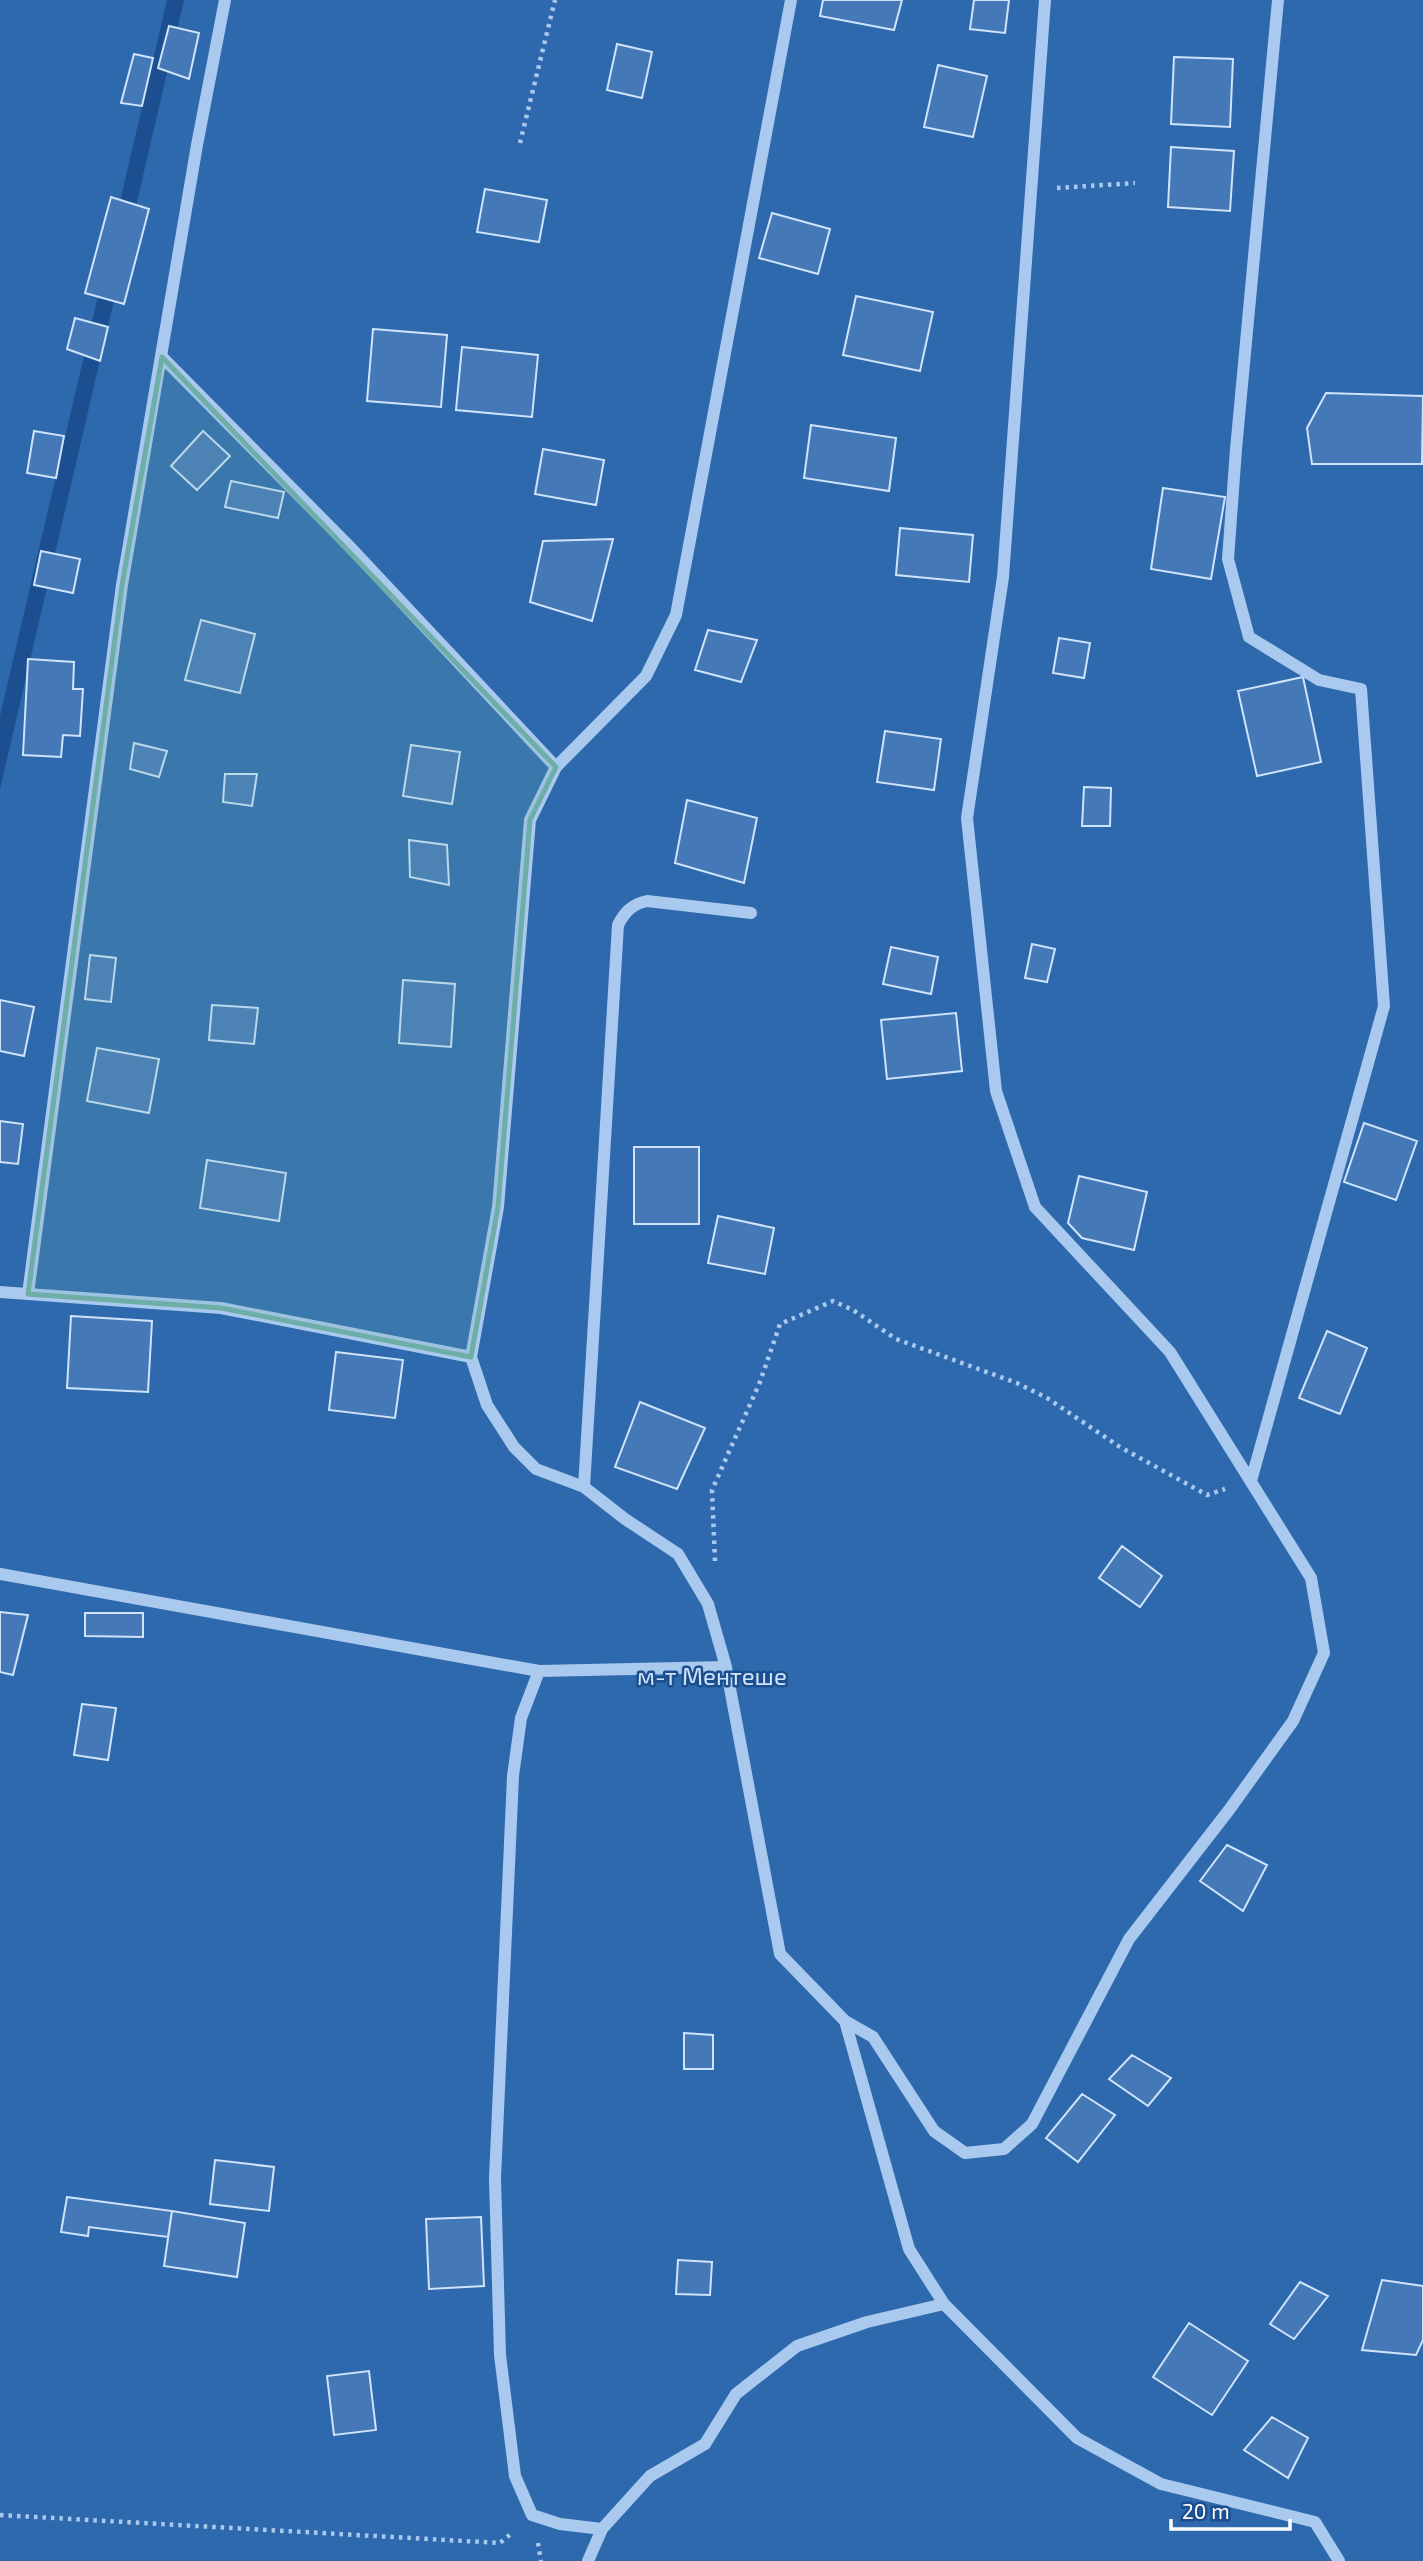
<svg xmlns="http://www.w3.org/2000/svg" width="1423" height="2561" viewBox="0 0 1423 2561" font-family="'Exo 2',sans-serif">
<rect width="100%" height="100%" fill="#1b4f8f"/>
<path fill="#2e69ad" d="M 0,0 L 167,0 L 0,716 Z
M 184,0 L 1423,0 L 1423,2561 L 0,2561 L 0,789 Z"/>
<path fill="#4478b7" stroke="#cfe3fa" stroke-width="2" d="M 823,0 L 902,0 L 894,30 L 820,16 Z
M 974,0 L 1009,0 L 1005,33 L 970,29 Z
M 169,26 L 199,33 L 189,79 L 158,68 Z
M 617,44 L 652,52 L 642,98 L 607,90 Z
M 134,54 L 153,58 L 142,106 L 121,103 Z
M 1174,57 L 1233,59 L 1230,127 L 1171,124 Z
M 938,65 L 987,76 L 973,137 L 924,127 Z
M 1171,147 L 1234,151 L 1230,211 L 1168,207 Z
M 485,189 L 547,200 L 539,242 L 477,232 Z
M 111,197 L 149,209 L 124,304 L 85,293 Z
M 772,213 L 830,229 L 818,274 L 759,258 Z
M 856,296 L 933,312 L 920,371 L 843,355 Z
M 75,318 L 108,327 L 100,361 L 67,349 Z
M 373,329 L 447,335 L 441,407 L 367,401 Z
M 462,347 L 538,355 L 532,417 L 456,410 Z
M 1326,393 L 1423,396 L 1422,464 L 1312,464 L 1307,428 Z
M 811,425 L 896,438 L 889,491 L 804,478 Z
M 34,431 L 64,436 L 56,478 L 27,473 Z
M 203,431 L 230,456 L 197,490 L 171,466 Z
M 543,449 L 604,460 L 596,505 L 535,494 Z
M 231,481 L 284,492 L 278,518 L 225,507 Z
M 1163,488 L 1225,497 L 1211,579 L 1151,569 Z
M 900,528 L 973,535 L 969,582 L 896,575 Z
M 613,539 L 592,621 L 530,602 L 543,541 Z
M 41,551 L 80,559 L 73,593 L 34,585 Z
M 201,620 L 255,634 L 240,693 L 185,680 Z
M 708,630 L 757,640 L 741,682 L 695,670 Z
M 1059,638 L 1090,643 L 1084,678 L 1053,673 Z
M 28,659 L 74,662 L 73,689 L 83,689 L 80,736 L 63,735 L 61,757 L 23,755 Z
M 1303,677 L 1321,762 L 1257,776 L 1238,691 Z
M 885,731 L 941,739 L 934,790 L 877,782 Z
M 134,743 L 167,751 L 159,777 L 130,769 Z
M 411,745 L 460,752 L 452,804 L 403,796 Z
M 225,774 L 257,774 L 252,806 L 223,802 Z
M 1084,787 L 1111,788 L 1110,826 L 1082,826 Z
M 687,800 L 757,818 L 744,883 L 675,863 Z
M 409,840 L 447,845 L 449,885 L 410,877 Z
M 1032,944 L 1055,949 L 1047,982 L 1025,978 Z
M 891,947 L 938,957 L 931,994 L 883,984 Z
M 90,955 L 116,958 L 111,1002 L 85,999 Z
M 403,980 L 455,984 L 451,1047 L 399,1043 Z
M 0,1000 L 34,1007 L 24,1056 L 0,1051 Z
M 212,1005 L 258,1008 L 254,1044 L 209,1040 Z
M 956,1013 L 962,1071 L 887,1079 L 881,1020 Z
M 97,1048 L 159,1059 L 149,1113 L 87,1101 Z
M 0,1121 L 23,1124 L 18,1164 L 0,1162 Z
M 1364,1123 L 1417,1141 L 1396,1200 L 1344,1182 Z
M 634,1147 L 699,1147 L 699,1224 L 634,1224 Z
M 207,1160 L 286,1173 L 279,1221 L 200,1208 Z
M 1079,1176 L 1147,1192 L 1134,1250 L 1082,1238 L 1068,1223 Z
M 718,1216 L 774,1228 L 765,1274 L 708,1263 Z
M 71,1316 L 152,1321 L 148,1392 L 67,1388 Z
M 1327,1331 L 1367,1348 L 1340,1414 L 1299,1398 Z
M 336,1352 L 403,1360 L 395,1418 L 329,1410 Z
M 640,1402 L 705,1428 L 677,1489 L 615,1467 Z
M 1122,1546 L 1162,1576 L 1140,1607 L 1099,1578 Z
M 0,1612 L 28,1615 L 13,1675 L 0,1672 Z
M 85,1613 L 143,1613 L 143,1637 L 85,1636 Z
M 82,1704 L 116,1708 L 108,1760 L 74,1755 Z
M 1227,1845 L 1267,1865 L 1243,1911 L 1200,1881 Z
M 684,2033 L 713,2035 L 713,2069 L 684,2069 Z
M 1132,2055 L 1171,2078 L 1148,2106 L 1109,2079 Z
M 1082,2094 L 1115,2115 L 1078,2162 L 1046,2138 Z
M 215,2160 L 274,2167 L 269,2211 L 210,2204 Z
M 67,2197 L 172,2211 L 168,2237 L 89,2227 L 88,2236 L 61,2232 Z
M 172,2211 L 245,2223 L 237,2277 L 164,2266 Z
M 481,2217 L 484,2286 L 429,2289 L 426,2219 Z
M 678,2260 L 712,2262 L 710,2295 L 676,2294 Z
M 1382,2280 L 1423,2286 L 1423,2340 L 1416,2355 L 1362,2350 Z
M 1300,2282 L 1328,2296 L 1294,2339 L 1270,2324 Z
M 1189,2323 L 1248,2361 L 1212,2415 L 1153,2377 Z
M 369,2371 L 376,2430 L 334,2435 L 327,2376 Z
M 1272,2417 L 1308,2438 L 1288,2478 L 1244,2450 Z"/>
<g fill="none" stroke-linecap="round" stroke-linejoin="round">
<path stroke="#a9c9ee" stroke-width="4.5" stroke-dasharray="3.5 5" stroke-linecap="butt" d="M 520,143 L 555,0
M 1057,188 L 1135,183
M 715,1561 L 712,1490 L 760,1382 L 780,1324 L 833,1301 L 853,1310 L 896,1339 L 1017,1383 L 1047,1398 L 1120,1447 L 1207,1495 L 1225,1489
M 0,2515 L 500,2543 L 512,2533
M 538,2543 L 541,2561"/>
<path stroke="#a9c9ee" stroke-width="12" d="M 791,0 L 676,615 L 646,676 L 556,767 L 530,820 L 498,1207 L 471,1357 L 487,1405 L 514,1447 L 536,1469 L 584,1487 L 625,1519 L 678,1554 L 708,1604 L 726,1667 L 780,1954 L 845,2021 L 909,2249 L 944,2304 L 1077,2438 L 1161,2484 L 1315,2522 L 1339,2561
M 162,357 L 352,549 L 556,767
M 0,1292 L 221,1308 L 471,1357
M 28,1294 L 122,585 L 197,145 L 225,0
M 1251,1481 L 1384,1006 L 1361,689 L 1319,680 L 1249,637 L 1228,559 L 1236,449 L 1278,0
M 584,1487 L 618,925 C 625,911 633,904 647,901 L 751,913
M 0,1574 L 539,1671
M 845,2021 L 873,2037 L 934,2131 L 965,2153 L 1004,2149 L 1032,2124 L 1129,1939 L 1229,1810 L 1293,1721 L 1324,1653 L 1311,1578 L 1170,1352 L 1035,1207 L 996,1091 L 967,818 L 1003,577 L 1045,0
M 602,2529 L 560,2524 L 532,2515 L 515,2476 L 500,2355 L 495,2178 L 513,1776 L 521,1718 L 539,1671 L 726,1667
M 588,2561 L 602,2529 L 650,2476 L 705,2444 L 736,2394 L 797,2346 L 867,2322 L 944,2304"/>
</g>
<path fill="#6fada8" fill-opacity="0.2" stroke="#6fada8" stroke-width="5" stroke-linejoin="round" d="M 162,357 L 556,767 L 530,820 L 498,1207 L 471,1357 L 221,1308 L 28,1294 L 122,585 Z"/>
<g text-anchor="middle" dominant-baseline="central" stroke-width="5" stroke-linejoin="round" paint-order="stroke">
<g font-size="24" fill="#cfe3fa" stroke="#1b4f8f">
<text x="712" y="1675">м-т Ментeше</text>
</g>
</g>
<path d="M1171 2519v10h119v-10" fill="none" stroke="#ffffff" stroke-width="3.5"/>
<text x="1182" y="2519" font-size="21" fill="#ffffff" stroke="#1b4f8f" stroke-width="5" paint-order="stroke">20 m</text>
</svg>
